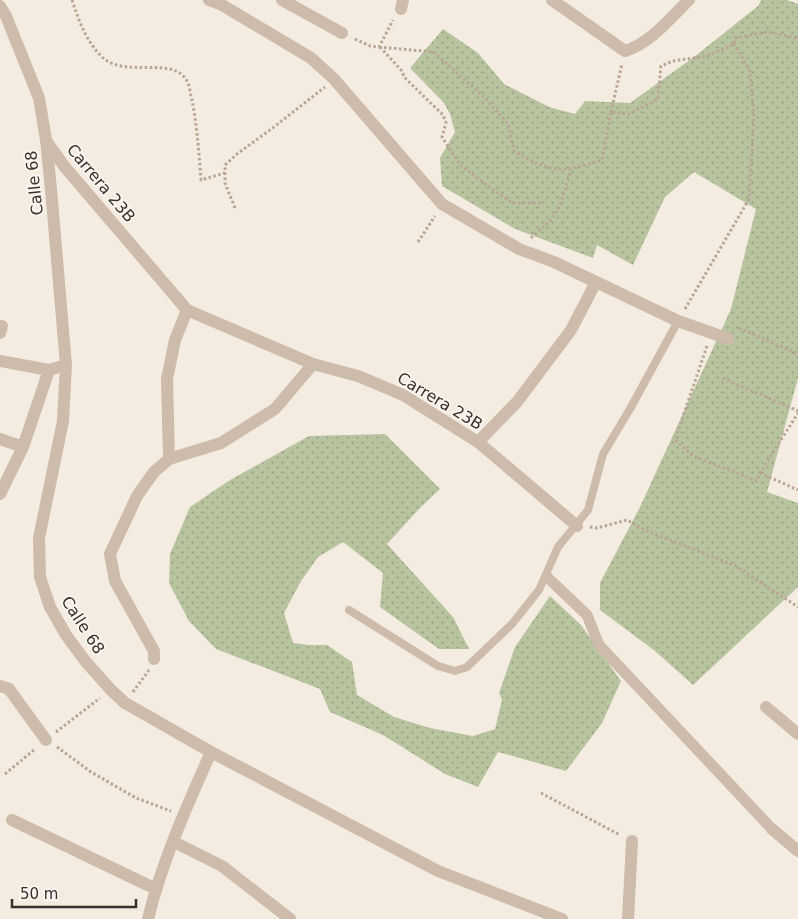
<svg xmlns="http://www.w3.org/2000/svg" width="798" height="919" viewBox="0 0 798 919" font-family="'DejaVu Sans',sans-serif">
<defs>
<pattern id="grass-dots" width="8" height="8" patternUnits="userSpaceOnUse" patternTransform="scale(1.25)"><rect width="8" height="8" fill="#b8c4a0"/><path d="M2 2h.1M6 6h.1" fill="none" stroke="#97a083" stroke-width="1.8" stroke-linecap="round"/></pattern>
</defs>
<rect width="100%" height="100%" fill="#f4ebe1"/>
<path fill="url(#grass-dots)" d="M 761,0 L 787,0 L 798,4 L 798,378 L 767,492 L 798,503 L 798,587 L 693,685 L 655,651 L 600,610 L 600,583 L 640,507 L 731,309 L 756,209 L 694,172 L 665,197 L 633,265 L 597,245 L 593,258 L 515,229 L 442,186 L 440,158 L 455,132 L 450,114 L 444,103 L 410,68 L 443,29 L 478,53 L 504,84 L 549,107 L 575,114 L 585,101 L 630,103 L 694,57 L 758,6 Z
M 385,434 L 440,489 L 419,509 L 387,544 L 453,617 L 469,649 L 439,649 L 380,607 L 383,573 L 343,542 L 318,557 L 301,581 L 284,613 L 293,643 L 309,645 L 327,645 L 352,662 L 357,695 L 394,717 L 430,728 L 473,736 L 495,729 L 502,700 L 499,693 L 515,647 L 550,596 L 581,625 L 621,681 L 602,723 L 566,771 L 498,752 L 478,787 L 445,774 L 383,735 L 330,712 L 320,689 L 216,649 L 189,621 L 169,583 L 170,554 L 190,507 L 230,480 L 309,436 Z"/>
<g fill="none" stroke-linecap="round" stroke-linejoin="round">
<path stroke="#b9a596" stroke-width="3" stroke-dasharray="2.5 2.5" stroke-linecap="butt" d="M 72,0 C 79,21 86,41 102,57 C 126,79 173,55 187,81 C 190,86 190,94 192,100 C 197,126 199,153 201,180 L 225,173
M 355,39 L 370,46 L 379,47 L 393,20
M 379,47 L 434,52 L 483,96 L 508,124 L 514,151 C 553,174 560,173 602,160 L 611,112 L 629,114 L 658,99 L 661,66 L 673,61 L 707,56 L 734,44 L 735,38 L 767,32 L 798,38
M 380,47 L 402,71 L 404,77 L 443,115 L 446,123 L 442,137 L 460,165 L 493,190 L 513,203 L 542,203
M 611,112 L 622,64
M 235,208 L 225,183 L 225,165 L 237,154 L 274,127 L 325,87
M 531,238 L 550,221 L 560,206 L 571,170
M 418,242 L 435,216
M 685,309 L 749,199 L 754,117 L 750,71 L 734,44
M 739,328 L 798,354
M 707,346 L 675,440 L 693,456 L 757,481 L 760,473 L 798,413
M 723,378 L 798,411
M 760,473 L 798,490
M 590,527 L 597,528 L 627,520 L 647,531 L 736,566 L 798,607
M 133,692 L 149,670
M 56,732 L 100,698
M 57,747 L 91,772 L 136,798 L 171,811
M 5,774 L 35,749
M 541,793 L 620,835"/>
<path stroke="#cdbbac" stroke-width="8" d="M 349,610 L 438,666 L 455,671 L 467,667 L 512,624 L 539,590 L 558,547 L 588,510 L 603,454 L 630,409 L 678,321"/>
<path stroke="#cdbbac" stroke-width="11" d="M 547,577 L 587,615 L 599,645 L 772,829"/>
<path stroke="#cdbbac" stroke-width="12" d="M 209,0 L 222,5 L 311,58 L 334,79 L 442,204 L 519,249 L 554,262 L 678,321 L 729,339
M 282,0 L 342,33
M 552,0 L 625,51 C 651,43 670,18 689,0
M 0,6 L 6,16 L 39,98 L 46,140 L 51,189 L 66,365 L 63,421 L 39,538 L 40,577 L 50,607 L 66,635 L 86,662 L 111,690 L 125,703 L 211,752 L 438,871 L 562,919
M 401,9 L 403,0
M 47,142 L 64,166 L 187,310 L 313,364 L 358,376 L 403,395 L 478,442 L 577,526
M 0,333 L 2,326
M 0,361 L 49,370
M 0,439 L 23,447
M 478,442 L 517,402 L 571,330 L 596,282
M 169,459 L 167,379 L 175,340 L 187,310
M 0,494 L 23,447 L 49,370 L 66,365
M 154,659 L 154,651 L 115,581 L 110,554 L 137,496 L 154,472 L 169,459 L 221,443 L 275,409 L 313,364
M 0,686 L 9,689 L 46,740
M 766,707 L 798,734
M 12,820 L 156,889
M 772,829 L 798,851
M 174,842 L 222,866 L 290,919
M 148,919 C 162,861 187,806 211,752
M 628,919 L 632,841"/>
</g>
<g text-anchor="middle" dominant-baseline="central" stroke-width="4" stroke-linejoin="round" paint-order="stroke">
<g font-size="16" fill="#3b302b" stroke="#fbf5ee">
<text transform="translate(34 183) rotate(-96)">Calle 68</text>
<text transform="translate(101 183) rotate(50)">Carrera 23B</text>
<text transform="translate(440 401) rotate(31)">Carrera 23B</text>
<text transform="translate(83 625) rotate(57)">Calle 68</text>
</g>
</g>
<path d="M12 899v8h124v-8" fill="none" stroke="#3b302b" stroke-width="2.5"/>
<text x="20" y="899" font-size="15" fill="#3b302b" stroke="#fbf5ee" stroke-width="4" paint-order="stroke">50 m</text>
</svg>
